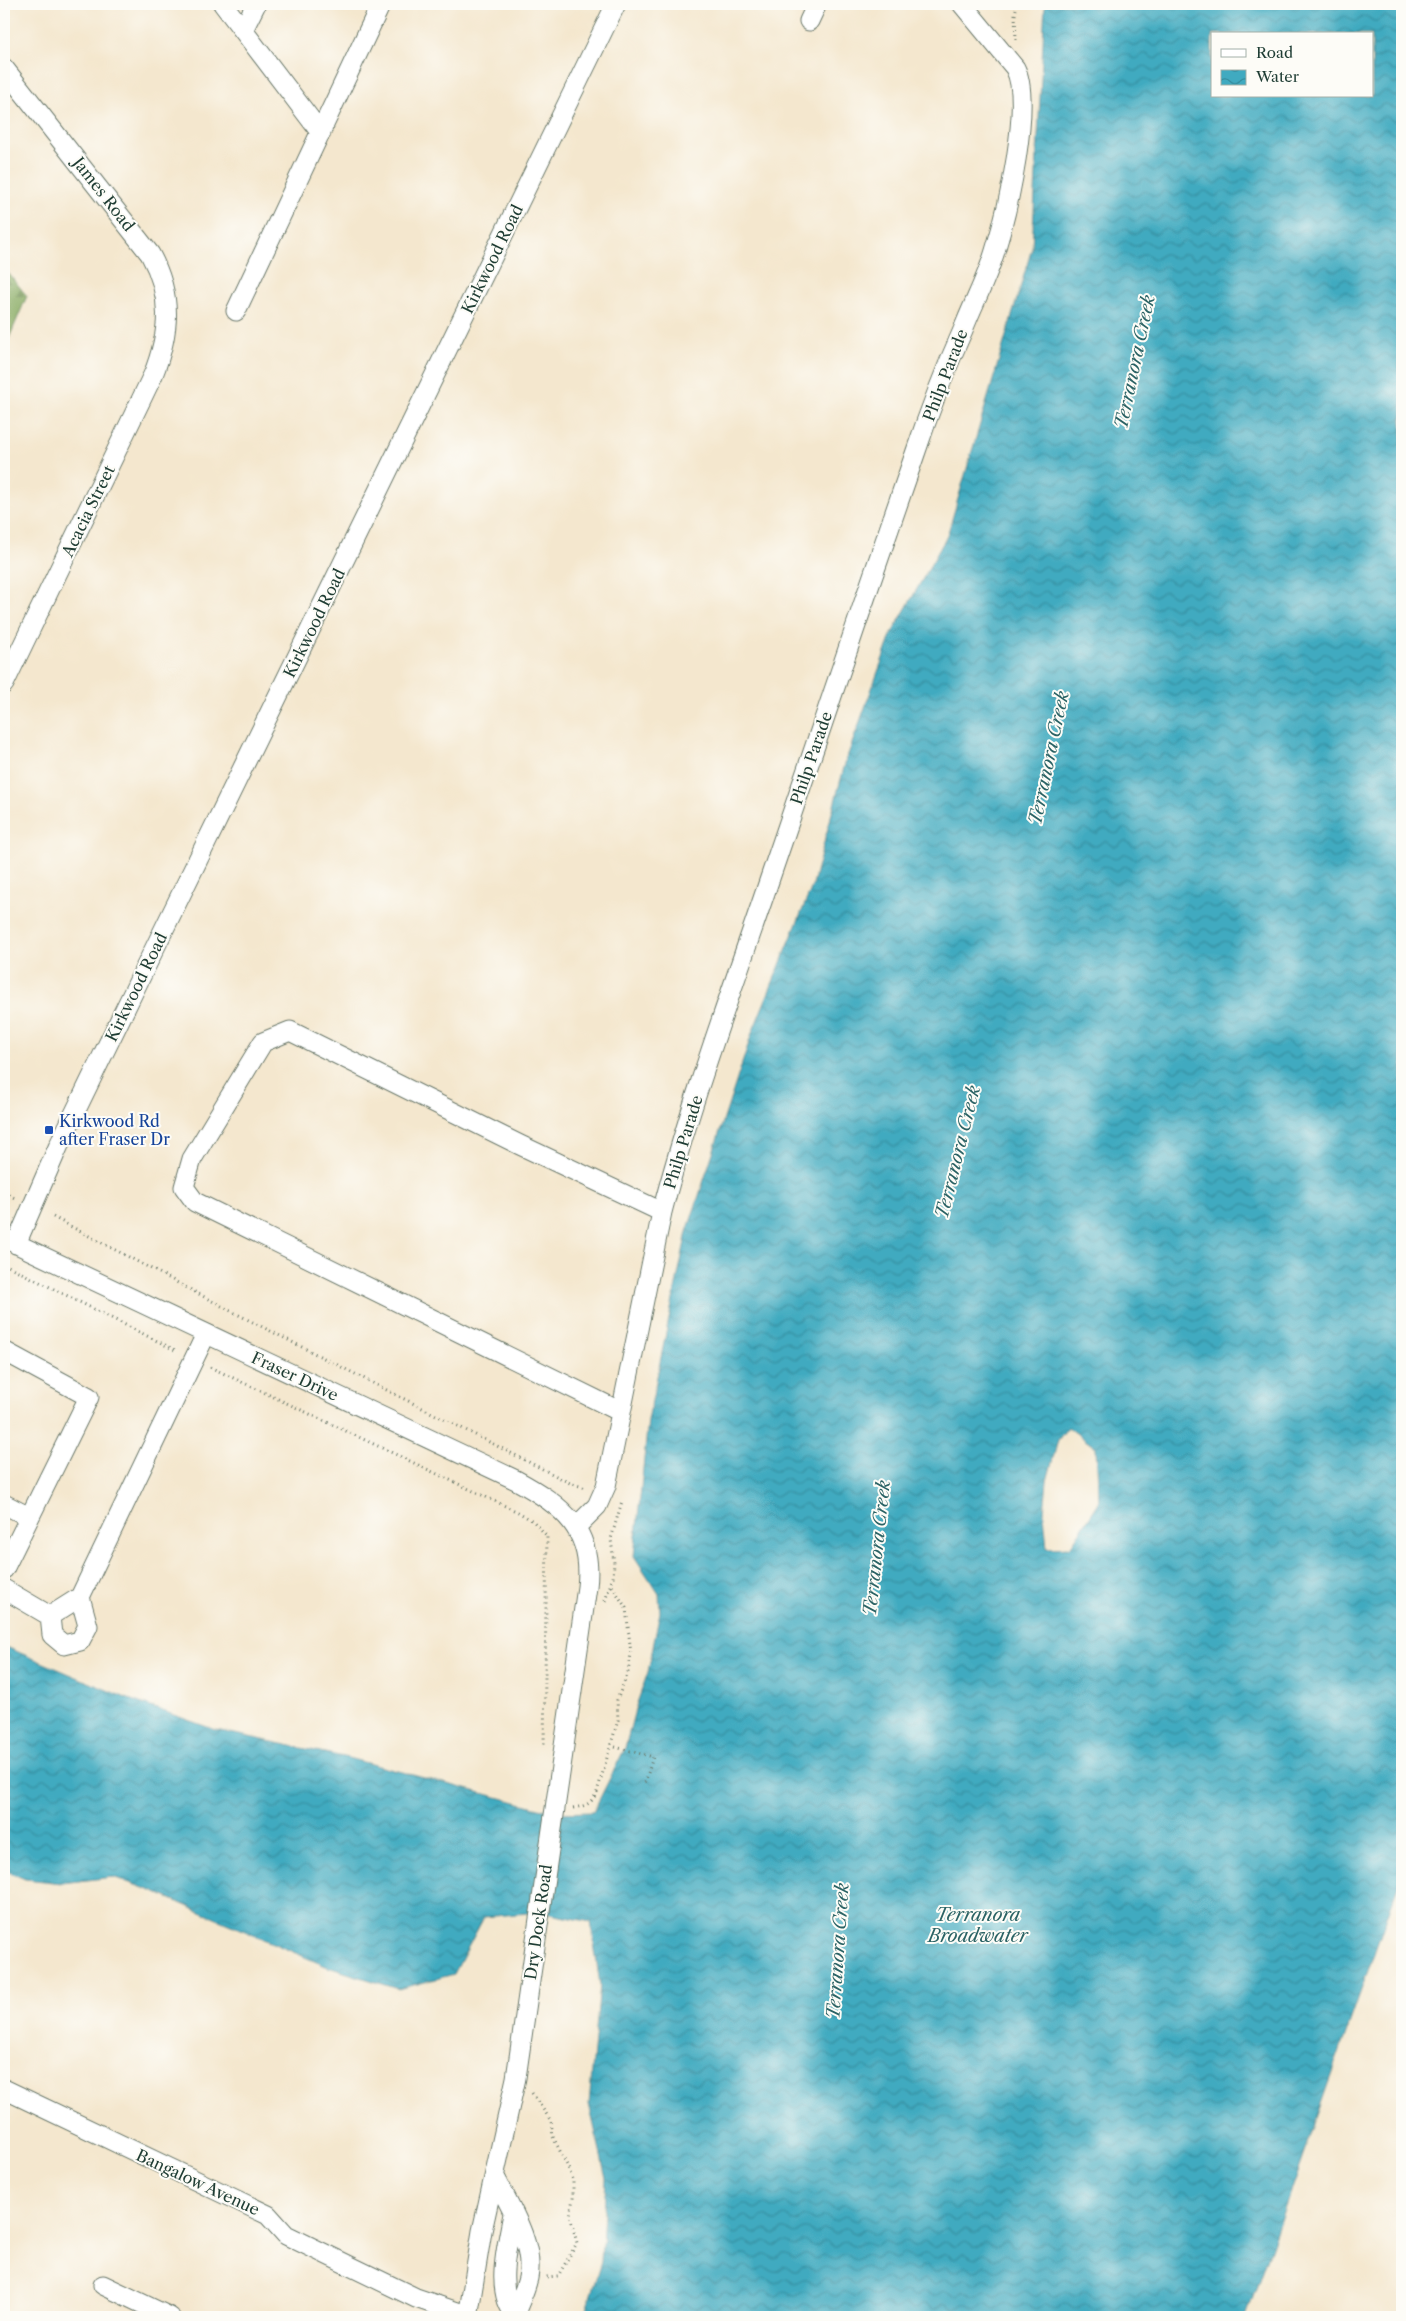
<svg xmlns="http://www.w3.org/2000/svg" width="1406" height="2321" viewBox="0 0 1406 2321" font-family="'Libre Caslon Text',serif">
<defs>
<pattern id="forest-firs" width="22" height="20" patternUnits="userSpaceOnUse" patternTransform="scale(1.25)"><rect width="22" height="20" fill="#85a95e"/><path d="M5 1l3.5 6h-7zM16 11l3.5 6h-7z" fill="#6c8b4e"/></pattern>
<pattern id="water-waves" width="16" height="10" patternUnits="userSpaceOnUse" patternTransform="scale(1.25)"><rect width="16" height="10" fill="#40aac0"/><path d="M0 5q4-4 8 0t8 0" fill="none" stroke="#358c9d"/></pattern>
</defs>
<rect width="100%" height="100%" fill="#fdfcf7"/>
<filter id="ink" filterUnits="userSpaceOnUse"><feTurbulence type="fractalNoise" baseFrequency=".02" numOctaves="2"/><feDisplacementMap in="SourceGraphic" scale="10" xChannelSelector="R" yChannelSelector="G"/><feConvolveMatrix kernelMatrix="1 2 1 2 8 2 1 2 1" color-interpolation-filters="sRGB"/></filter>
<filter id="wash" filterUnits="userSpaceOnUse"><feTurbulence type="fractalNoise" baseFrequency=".0096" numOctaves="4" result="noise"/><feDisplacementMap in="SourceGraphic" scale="20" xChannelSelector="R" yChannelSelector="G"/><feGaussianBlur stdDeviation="1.12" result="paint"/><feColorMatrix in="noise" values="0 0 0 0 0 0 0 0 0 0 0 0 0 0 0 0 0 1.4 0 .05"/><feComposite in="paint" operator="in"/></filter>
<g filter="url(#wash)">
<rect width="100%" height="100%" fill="#f4e7ce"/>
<path fill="url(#forest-firs)" stroke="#527349" d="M 4,268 L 27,296 L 4,350 Z"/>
<path fill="url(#water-waves)" stroke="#30747a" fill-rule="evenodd" d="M 1045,4 L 1402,4 L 1402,349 L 1399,364 L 1402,385 L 1402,1874 L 1246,2317 L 586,2317 L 586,2310 L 601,2262 L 606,2178 L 589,2104 L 600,1985 L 591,1922 L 539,1912 L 484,1917 L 454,1974 L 399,1989 L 328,1967 L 152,1891 L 113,1877 L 62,1883 L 25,1879 L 4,1870 L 4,1646 L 126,1698 L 216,1730 L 344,1757 L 558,1813 L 593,1812 L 625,1748 L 636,1706 L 648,1672 L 660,1612 L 659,1594 L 634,1556 L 648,1420 L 687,1232 L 752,1033 L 813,884 L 846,760 L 892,633 L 947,536 L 1032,248 ZM 1212,34 L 1372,34 L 1372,96 L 1212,96 ZM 1068,1427 L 1096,1448 L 1099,1502 L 1070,1547 L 1047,1548 L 1044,1513 L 1047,1481 L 1058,1440 Z"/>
</g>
<g filter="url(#ink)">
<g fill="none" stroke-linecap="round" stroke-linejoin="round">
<g stroke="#6a786a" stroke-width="21">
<path id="minor" d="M 223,4 L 321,133
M 809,21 L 817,4
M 243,30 L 256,4
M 4,68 L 150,254 C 173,296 170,332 153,375 L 4,684
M 236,311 L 381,4
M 4,1238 L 516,1480 C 562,1505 594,1530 587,1587 L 516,2078 L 482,2231 L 468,2317
M 16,1244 L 59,1145 L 146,966 L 616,4
M 4,1351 L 89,1397 L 4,1569
M 621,1412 L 195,1202 L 184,1187 L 192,1159 L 263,1042 L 290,1031 L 520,1145 L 662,1212
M 4,1504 L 29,1517
M 576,1527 L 597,1506 L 606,1486 L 662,1212 C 691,1101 731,993 768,884 C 817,741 865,597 915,454 C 929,412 945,370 963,330 C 973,304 987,278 995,251 C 1007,213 1033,102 1015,68 L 962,4
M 4,1589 L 50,1616
M 80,1597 L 50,1616 L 52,1635 L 64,1645 L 80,1641 L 88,1626 L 80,1597 L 206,1334
M 4,2089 L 268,2215 L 286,2235 L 416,2298 L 469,2316
M 495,2177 C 509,2205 535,2245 528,2278 C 525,2291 519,2304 513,2317
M 513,2214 C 508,2242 494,2291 515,2314
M 103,2285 L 170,2317"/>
</g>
<path stroke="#6a786a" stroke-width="3" stroke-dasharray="1 4" stroke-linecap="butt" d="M 1016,40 L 1015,15 L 1017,4
M 4,1193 L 15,1198
M 53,1217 L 231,1311 L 570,1483 L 586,1488
M 4,1264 L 177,1351
M 210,1367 L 518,1512 L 533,1521 L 547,1536 L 544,1746
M 605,1601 L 613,1577 L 614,1563 L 611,1539 L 622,1501
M 615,1747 L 653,1757 L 645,1783
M 573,1808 C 586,1806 591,1804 597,1792 L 618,1720 L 617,1700 L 628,1672 L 631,1654 L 626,1608 L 611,1584
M 532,2093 L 551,2121 L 553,2137 L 567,2165 L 573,2180 L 573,2198 L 570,2216 L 577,2243 L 558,2276 L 546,2277"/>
<use href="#minor" stroke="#fff" stroke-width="19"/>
</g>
</g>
<rect fill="#1a4fb4" stroke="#fdfcf7" stroke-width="2" x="44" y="1125" width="10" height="10" rx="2.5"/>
<g text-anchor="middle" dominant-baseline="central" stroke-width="4" stroke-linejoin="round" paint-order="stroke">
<g font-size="16" fill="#1f3d34" stroke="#fdfcf7">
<text transform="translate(104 194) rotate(52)">James Road</text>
<text transform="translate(492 259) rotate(-64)">Kirkwood Road</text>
<text transform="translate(945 375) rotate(-69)">Philp Parade</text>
<text transform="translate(88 511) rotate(-64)">Acacia Street</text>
<text transform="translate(314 623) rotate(-64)">Kirkwood Road</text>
<text transform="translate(811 758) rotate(-71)">Philp Parade</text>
<text transform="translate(136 987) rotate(-64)">Kirkwood Road</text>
<text transform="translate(683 1142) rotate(-73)">Philp Parade</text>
<text transform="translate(295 1376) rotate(25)">Fraser Drive</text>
<text transform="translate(538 1922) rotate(-82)">Dry Dock Road</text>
<text transform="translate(198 2182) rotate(25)">Bangalow Avenue</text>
</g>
<g font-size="16" fill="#164399" stroke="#fdfcf7" text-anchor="start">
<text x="59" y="1121">Kirkwood Rd<tspan x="59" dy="18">after Fraser Dr</tspan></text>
</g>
<g font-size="18" font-style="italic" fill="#2b6365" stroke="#fdfcf7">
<text transform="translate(1135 362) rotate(-78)">Terranora Creek</text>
<text transform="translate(1049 758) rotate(-78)">Terranora Creek</text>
<text transform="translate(958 1152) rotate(-76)">Terranora Creek</text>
<text transform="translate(877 1548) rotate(-84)">Terranora Creek</text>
<text x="978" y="1915">Terranora<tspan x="978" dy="21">Broadwater</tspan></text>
<text transform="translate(838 1951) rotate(-86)">Terranora Creek</text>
</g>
</g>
<rect width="1406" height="2321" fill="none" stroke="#fdfcf7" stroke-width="20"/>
<rect x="1211" y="32" width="162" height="65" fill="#fdfcf7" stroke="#a4b0a9"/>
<rect x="1221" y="49" width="25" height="8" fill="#ffffff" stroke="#a4b0a9"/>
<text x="1256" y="58" font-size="15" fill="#1f3d34">Road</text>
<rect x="1221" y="70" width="25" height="15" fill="url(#water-waves)" stroke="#a4b0a9"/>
<text x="1256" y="82" font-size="15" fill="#1f3d34">Water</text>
</svg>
